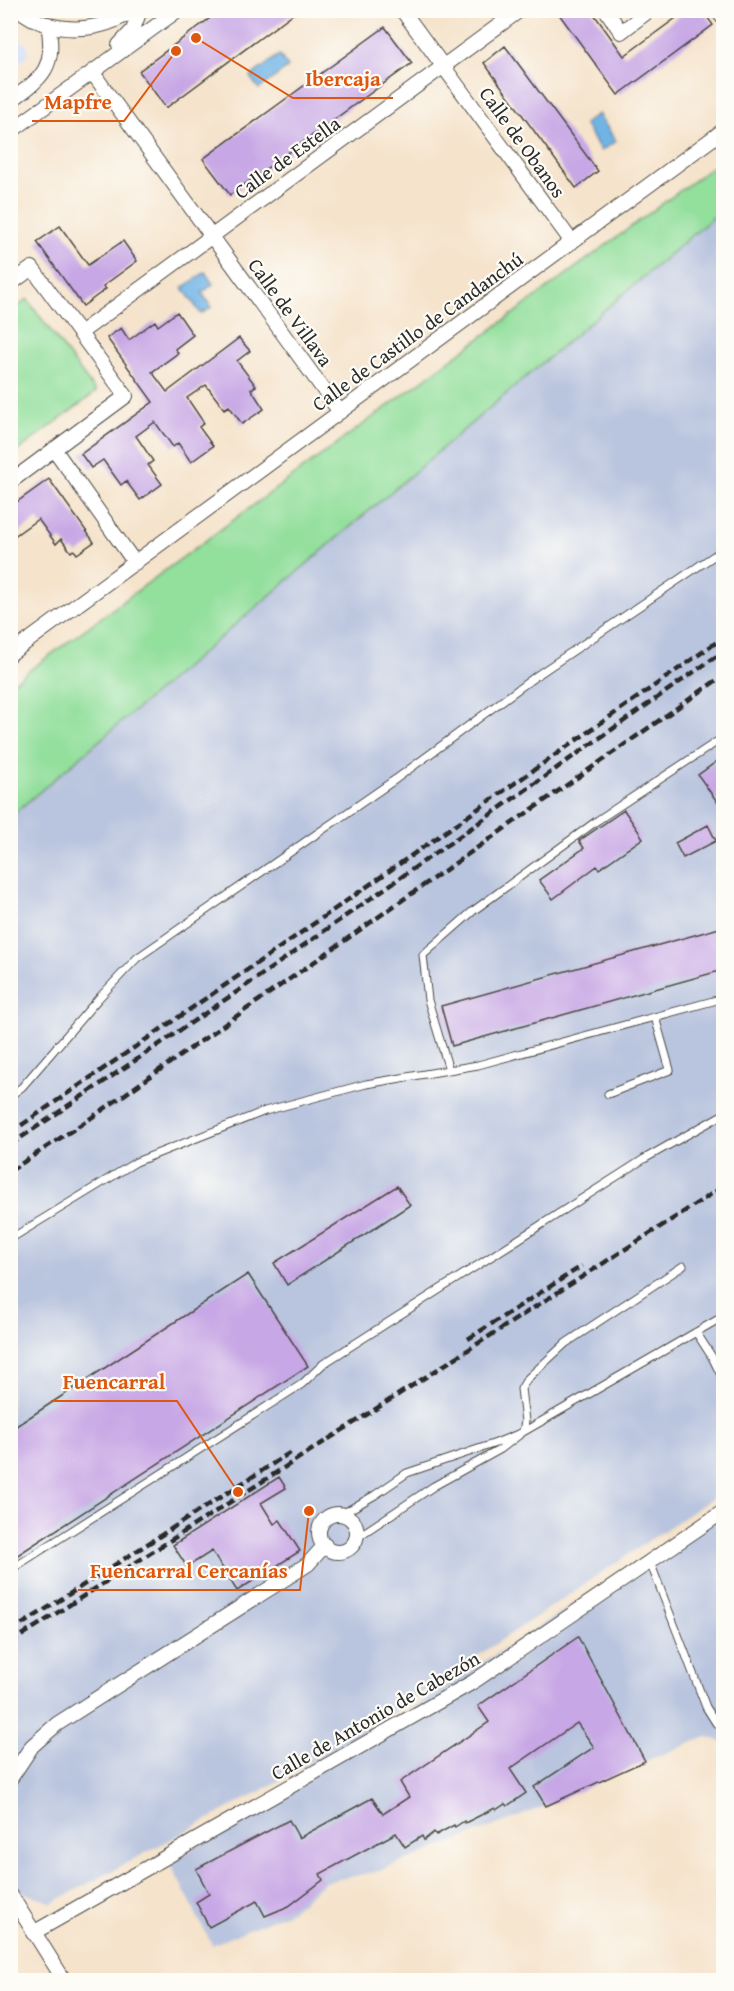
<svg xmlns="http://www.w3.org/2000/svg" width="734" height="1991" viewBox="0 0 734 1991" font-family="'Gentium Book Plus',serif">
<rect width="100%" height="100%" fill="#fdfcf7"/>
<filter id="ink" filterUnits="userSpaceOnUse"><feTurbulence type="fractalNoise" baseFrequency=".0167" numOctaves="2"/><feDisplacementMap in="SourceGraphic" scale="12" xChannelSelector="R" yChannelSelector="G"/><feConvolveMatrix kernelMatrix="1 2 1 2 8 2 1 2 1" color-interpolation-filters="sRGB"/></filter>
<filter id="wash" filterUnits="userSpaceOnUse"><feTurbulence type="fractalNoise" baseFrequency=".008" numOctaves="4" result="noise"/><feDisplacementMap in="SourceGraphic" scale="24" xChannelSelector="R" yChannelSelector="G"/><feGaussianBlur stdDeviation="1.35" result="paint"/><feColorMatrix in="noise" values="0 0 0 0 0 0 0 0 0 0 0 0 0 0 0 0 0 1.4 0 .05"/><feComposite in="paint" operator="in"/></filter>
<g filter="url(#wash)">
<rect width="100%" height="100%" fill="#f5e3cb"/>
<path fill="#cedafa" d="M 10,34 L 27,45 L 28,52 L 26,57 L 11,68 Z"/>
<path fill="#b9c4de" d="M 723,209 L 723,1491 L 363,1733 L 261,1791 L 52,1903 L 22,1892 L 11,1898 L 11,816 Z
M 723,1509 L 723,1742 L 707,1737 L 648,1760 L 546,1806 L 375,1872 L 325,1882 L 291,1911 L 212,1945 L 170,1863 Z"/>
<path fill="#93df9c" stroke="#5f8564" stroke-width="1.5" d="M 723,159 L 723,209 L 11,816 L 11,684 Z
M 27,299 L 96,392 L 11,456 L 11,312 Z"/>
<path fill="#70b4e6" stroke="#4e7088" stroke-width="1.5" d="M 279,55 L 288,67 L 259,89 L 250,77 Z
M 598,114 L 616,141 L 601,151 L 584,124 Z
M 205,272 L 213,284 L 202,293 L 212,307 L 201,314 L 183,288 Z"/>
<g id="blocks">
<path fill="#c7a7e5" d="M 221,10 L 298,10 L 166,108 L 139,71 Z
M 556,10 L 591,10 L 624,56 L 687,10 L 702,10 L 713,25 L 618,95 Z
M 385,27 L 412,63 L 230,195 L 203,159 Z
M 505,46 L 598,171 L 576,188 L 484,63 Z
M 60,226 L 88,265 L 123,241 L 137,261 L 103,286 L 106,289 L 83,306 L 37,242 Z
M 177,312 L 193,335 L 175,349 L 178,353 L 152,372 L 167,392 L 239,338 L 250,351 L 237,361 L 256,386 L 251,389 L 264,409 L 242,424 L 229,406 L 224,409 L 206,385 L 187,398 L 204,423 L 199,427 L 213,446 L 191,462 L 178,443 L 173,447 L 155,422 L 136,436 L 153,461 L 148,465 L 162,484 L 140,500 L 126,481 L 121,485 L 103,460 L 91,468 L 81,454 L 153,402 L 107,338 L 121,328 L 129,340 L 155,321 L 158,326 Z
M 49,479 L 94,542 L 77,554 L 74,550 L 71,552 L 61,539 L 56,544 L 38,519 L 10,539 L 10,507 Z
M 723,757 L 723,810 L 698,775 Z
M 624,810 L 643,838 L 599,869 L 597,866 L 553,899 L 539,880 L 584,848 L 579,841 Z
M 708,825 L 716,841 L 683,858 L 675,843 Z
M 723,927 L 723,970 L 452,1046 L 441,1006 Z
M 397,1186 L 410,1205 L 287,1285 L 274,1263 Z
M 248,1274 L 308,1366 L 10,1560 L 10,1430 Z
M 279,1477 L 286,1488 L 261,1503 L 274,1524 L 280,1520 L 300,1551 L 237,1591 L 212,1551 L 187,1567 L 173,1545 Z
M 578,1637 L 645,1761 L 546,1806 L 534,1787 L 594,1747 L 577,1723 L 510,1769 L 526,1793 L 507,1806 L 505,1804 L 496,1810 L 495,1808 L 465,1823 L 464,1821 L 455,1827 L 454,1825 L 436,1835 L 434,1832 L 424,1840 L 422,1836 L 405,1847 L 396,1833 L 320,1874 L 323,1880 L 289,1906 L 265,1916 L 257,1901 L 209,1927 L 196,1902 L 209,1894 L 196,1869 L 289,1820 L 299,1838 L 372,1798 L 383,1814 L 409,1797 L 400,1782 L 489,1722 L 478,1706 Z"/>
</g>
</g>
<g filter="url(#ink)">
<use href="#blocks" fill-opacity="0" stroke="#494743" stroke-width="1.5"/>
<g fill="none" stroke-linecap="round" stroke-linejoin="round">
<g stroke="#494743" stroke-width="9">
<path id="service" d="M 449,1070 L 428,1000 L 423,955 L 473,911 L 598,820 L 724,737
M 608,1094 L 670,1070 L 655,1017
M 10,1096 L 22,1087 L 98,999 L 137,958 L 396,779 L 536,676 L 724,549
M 10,1239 L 136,1162 L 265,1111 L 366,1084 L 478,1065 L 724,998
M 696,1332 L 712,1357 L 724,1381
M 342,1514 L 375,1495 L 407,1473 L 496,1443 L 523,1432 L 724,1316
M 356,1538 L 434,1486 L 501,1449 L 523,1432 L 525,1421 L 521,1389 L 527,1379 L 566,1343 L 683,1266
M 650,1562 L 706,1707 L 716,1723
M 10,1570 L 302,1384 L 323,1364 L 644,1159 L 724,1114"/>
</g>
<g stroke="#494743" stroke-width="16">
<path id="minor" d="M 20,10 C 52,36 101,33 133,10
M 402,10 L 572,242
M 606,10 L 621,32 L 650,10
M 717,10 L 724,19
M 119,45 L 133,30 L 140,10
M 92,72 L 340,412
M 10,101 C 44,77 56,67 48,24
M 10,132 L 178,10
M 10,284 L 32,268 L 126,396 L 10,482
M 80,333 L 520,10
M 54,449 L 135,563
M 10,654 L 724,130
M319 1533a19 19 0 1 1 38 0a19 19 0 1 1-38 0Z
M 10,1779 L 32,1746 L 57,1724 L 308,1564 L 325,1545
M 10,1894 L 64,1980
M 33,1933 L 473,1682 L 724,1511"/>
</g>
<use href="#service" stroke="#fff" stroke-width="7"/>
<use href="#minor" stroke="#fff" stroke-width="14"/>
<path stroke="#2b2b2b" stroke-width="4.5" stroke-dasharray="9 4.5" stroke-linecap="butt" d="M 10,1133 L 279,948 L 724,637
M 10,1145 L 247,985 L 724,651
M 10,1171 L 91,1118 L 724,675
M 468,1339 L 582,1266
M 10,1632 L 291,1452
M 10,1643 L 724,1186"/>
</g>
</g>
<g text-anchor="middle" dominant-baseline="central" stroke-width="4.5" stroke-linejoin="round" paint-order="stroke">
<g font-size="20" fill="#2b2b2b" stroke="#fdfcf7">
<text transform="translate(523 142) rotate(54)">Calle de Obanos</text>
<text transform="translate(287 157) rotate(-36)">Calle de Estella</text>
<text transform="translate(291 312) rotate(54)">Calle de Villava</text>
<text transform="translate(417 331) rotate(-36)">Calle de Castillo de Candanchú</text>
<text transform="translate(375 1715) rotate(-30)">Calle de Antonio de Cabezón</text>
</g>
</g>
<path fill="none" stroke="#df570e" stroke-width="2" d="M196 38L293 98H393M176 51L124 121H32M238 1492L177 1401H51M309 1511L300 1590H78"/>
<g fill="#df570e" stroke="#fdfcf7" stroke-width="2">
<circle cx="196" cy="38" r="6"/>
<circle cx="176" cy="51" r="6"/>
<circle cx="238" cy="1492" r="6"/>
<circle cx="309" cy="1511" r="6"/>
</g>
<g font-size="21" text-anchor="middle" font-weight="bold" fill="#df570e" stroke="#fdfcf7" stroke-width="4.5" stroke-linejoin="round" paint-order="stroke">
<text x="343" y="86">Ibercaja</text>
<text x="78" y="109">Mapfre</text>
<text x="114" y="1389">Fuencarral</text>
<text x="189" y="1578">Fuencarral Cercanías</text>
</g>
<rect width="734" height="1991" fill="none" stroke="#fdfcf7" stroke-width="36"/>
</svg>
